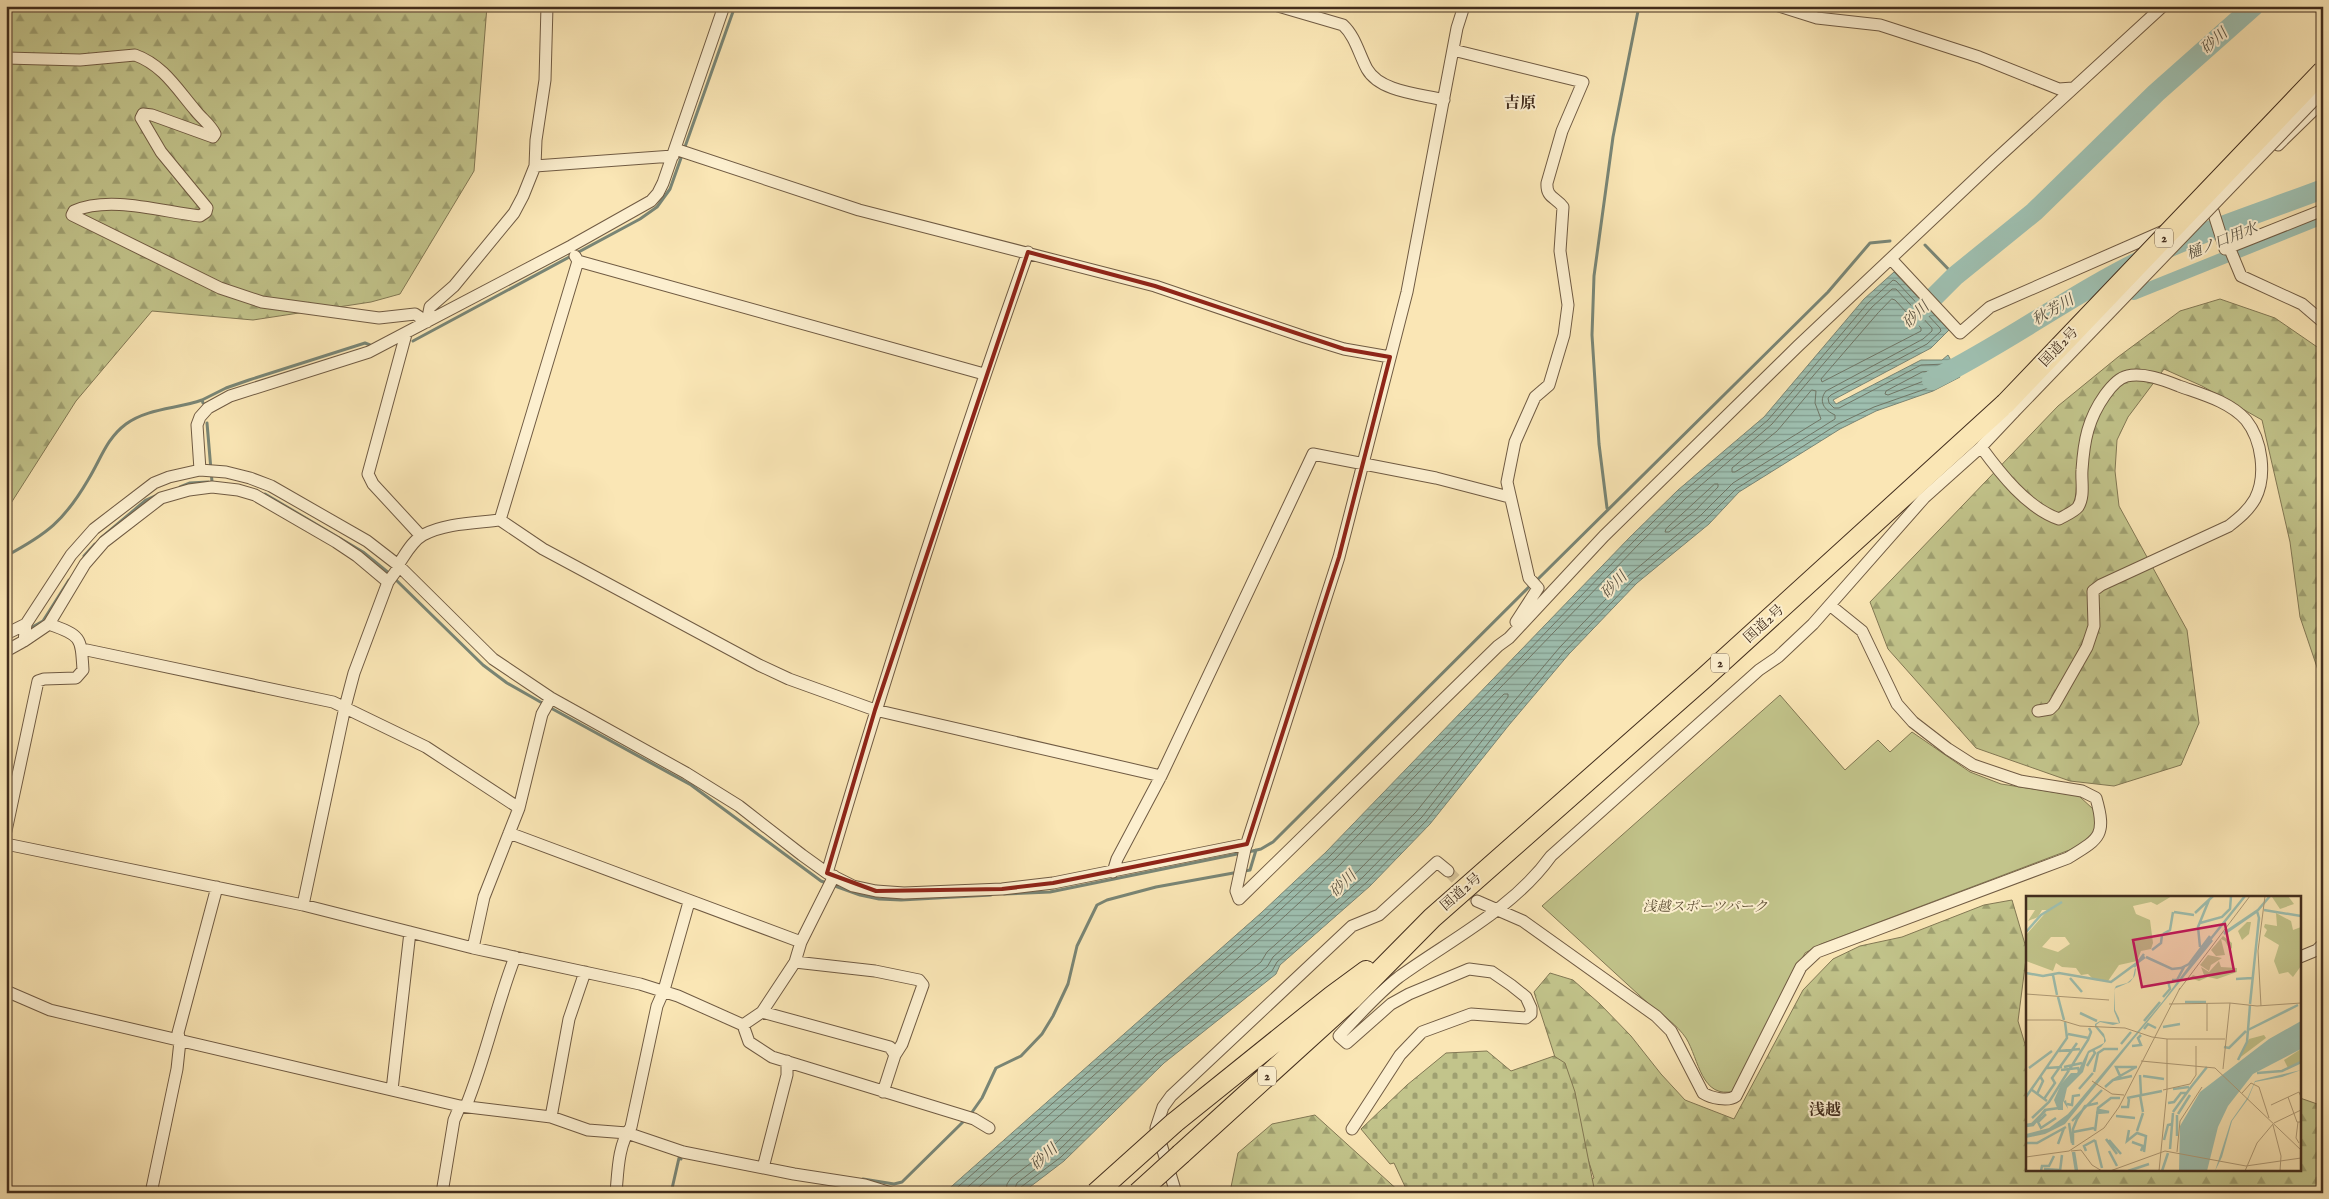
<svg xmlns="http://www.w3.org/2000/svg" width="2329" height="1199" viewBox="0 0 2329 1199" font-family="'IM FELL English','Noto Serif JP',serif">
<defs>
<pattern id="forest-firs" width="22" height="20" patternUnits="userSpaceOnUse" patternTransform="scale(1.25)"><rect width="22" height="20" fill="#c2c48b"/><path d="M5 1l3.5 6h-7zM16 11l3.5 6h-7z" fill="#9fa071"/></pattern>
<pattern id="cemetery-stones" width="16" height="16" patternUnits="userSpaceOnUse" patternTransform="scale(1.25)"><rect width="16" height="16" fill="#c2c48b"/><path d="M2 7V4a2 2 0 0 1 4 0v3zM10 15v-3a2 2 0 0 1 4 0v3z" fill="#9fa071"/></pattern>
<pattern id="water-rules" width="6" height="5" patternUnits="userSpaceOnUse" patternTransform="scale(1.25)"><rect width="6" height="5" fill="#9ebfb0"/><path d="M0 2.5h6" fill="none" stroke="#829c8f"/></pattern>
</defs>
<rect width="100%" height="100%" fill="#fae6b5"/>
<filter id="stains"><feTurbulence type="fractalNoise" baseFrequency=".004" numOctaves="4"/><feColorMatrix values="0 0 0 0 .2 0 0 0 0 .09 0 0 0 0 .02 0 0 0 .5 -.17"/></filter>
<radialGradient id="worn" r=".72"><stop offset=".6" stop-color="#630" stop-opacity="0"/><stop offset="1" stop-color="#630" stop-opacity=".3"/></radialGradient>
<path fill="url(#forest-firs)" stroke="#827854" d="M 6,6 L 487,6 L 474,171 L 400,294 L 371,302 L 253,320 L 152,311 L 76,401 L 6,511 Z
M 2220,299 L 2275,318 L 2323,351 L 2323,679 L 2321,679 L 2300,617 L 2290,542 L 2262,420 L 2202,386 L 2164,369 L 2128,417 L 2117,440 L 2115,471 L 2119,506 L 2187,630 L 2199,723 L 2181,765 L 2114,786 L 2070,781 L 1976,748 L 1888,649 L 1870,602 L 2058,406 L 2118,357 L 2180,311 Z
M 2012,900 L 2027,951 L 2018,1021 L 2028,1054 L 2028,1170 L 2300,1170 L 2300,1098 L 2323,1106 L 2323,1193 L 1571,1193 L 1594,1178 L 1534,992 L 1550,973 L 1573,980 L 1600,1004 L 1631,1036 L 1661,1074 L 1685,1100 L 1734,1119 L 1803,990 L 1833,959 L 1860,946 L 1902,937 L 1984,905 Z
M 1315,1115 L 1401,1193 L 1230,1192 L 1238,1153 L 1272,1124 Z"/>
<path fill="url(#cemetery-stones)" stroke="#827854" d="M 1487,1051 L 1511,1071 L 1554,1056 L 1565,1063 L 1575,1092 L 1595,1193 L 1408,1193 L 1394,1163 L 1390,1164 L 1361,1129 L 1407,1085 L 1446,1053 Z"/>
<path fill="#c2c48b" stroke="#827854" d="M 1780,695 L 1845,770 L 1878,740 L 1890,752 L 1912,732 L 1970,772 L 2001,784 L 2079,796 L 2093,809 L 2097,822 L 2093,833 L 2080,846 L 1821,944 L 1805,953 L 1735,1091 C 1701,1100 1699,1059 1686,1038 C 1677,1025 1664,1016 1651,1006 L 1542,906 Z"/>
<path fill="url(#water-rules)" stroke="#798575" d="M 1894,272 L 1949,330 L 1931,348 L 1833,400 L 1836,404 L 1921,360 L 1942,360 L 1948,355 L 1960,377 L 1933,391 L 1876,411 L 1840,429 L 1739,492 L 1709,524 L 1637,583 L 1569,654 L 1509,725 L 1430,824 L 1370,886 L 1280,965 L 1276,974 L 1164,1063 L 1064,1161 L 1022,1193 L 944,1193 L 1261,913 L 1326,852 L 1630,537 L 1678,490 L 1764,417 L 1864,299 Z"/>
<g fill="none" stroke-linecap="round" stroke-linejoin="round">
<path stroke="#707666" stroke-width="1" d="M 1892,299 L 1895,300 L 1921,328 L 1921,331 L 1822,382 L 1821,379 L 1878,313 Z
M 1937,371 L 1939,375 L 1888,395 L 1885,394 L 1886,391 L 1922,372 Z
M 1812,390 L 1816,391 L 1815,403 L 1821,419 L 1735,472 L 1732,472 L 1732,468 L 1777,431 Z
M 1715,484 L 1718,484 L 1718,487 L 1696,510 L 1669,532 L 1665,532 L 1666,529 Z
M 951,1193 L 1264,917 L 1330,856 L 1634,541 L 1682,493 L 1768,420 L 1868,303 L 1893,280 L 1896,281 L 1940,328 L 1941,331 L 1927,344 L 1831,395 L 1828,398 L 1829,403 L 1834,408 L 1839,408 L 1921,365 L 1946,364 L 1952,376 L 1931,387 L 1874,407 L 1838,424 L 1736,489 L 1705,520 L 1633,580 L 1565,651 L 1505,722 L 1426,821 L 1367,882 L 1277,962 L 1272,971 L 1160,1060 L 1061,1157 L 1021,1187 L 1019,1193
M 961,1193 L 1268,921 L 1334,860 L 1638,545 L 1686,498 L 1772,424 L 1872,307 L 1892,289 L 1896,289 L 1932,328 L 1932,331 L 1923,339 L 1826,391 C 1818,401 1824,410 1835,415 L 1835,419 L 1733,483 L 1701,515 L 1629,575 L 1560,647 L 1500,718 L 1422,817 L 1362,878 L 1273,957 L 1267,967 L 1156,1055 L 1057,1152 L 1017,1183 L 1013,1193
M 972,1193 L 1273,927 L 1339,866 L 1504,694 L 1508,694 L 1508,697 L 1416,812 L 1357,872 L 1267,952 L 1261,962 L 1151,1049 L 1052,1147 L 1011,1178 L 1007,1184 L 1006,1193"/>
<path stroke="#798575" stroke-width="3" d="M 1925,245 L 1955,276
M 413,341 L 640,219 L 657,207 L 670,189 L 735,6
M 203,403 L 202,400 L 226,388 L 249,380 L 365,343 L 370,345
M 207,423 L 212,482
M 180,487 L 190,483 L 208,482
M 265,494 L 363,552 L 390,574
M 1607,508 L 1599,444 L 1592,335 L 1594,276 L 1613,137 L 1639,6
M 101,538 L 146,500 L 155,496
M 6,556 C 47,534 64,521 88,480 C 101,459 106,439 126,424 C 148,408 177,409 202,400
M 84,556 L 95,544
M 394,578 L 483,665 L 507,683 L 544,704
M 1536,581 L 1828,292 L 1870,243 L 1890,241
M 29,629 L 43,621 L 69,580
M 549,707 L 691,785 L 821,881 L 860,895 L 879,899 L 901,900 L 991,895
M 1248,852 L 1261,849 L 1273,842 L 1531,585
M 1004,894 L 1050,892 L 1242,853
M 970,1115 L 982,1098 L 996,1068 L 1021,1056 L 1042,1034 L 1053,1016 L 1068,984 L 1077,946 L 1097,905 L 1107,900 L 1156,887 L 1250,870 L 1256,850
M 863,1179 L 894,1184 L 902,1182 L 966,1119
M 671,1193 L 679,1158 L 681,1159"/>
<path stroke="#9ebfb0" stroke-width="12" d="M 2134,294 L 2323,218"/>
<path stroke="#9ebfb0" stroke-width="20" d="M 1914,317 L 1955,276 L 2034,212 L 2156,93 L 2254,6
M 1932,380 C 2007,343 2074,292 2150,256 C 2205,230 2265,211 2323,189"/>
<path stroke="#d5c197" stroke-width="11" stroke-dasharray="11 5.5" stroke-linecap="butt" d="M 1448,871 L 1477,901"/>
<g stroke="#705b43" stroke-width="13">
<path id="street" d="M 1278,6 L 1343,25 C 1355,36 1359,54 1367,69 C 1380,92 1420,94 1444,100
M 1464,6 L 1457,28 L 1407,292 L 1339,557 L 1245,849 L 1236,891 L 1239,899 L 1498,646 L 1509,638 L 1604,536 L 1798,346 L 1993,162 L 2163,6
M 1779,6 L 1817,18 L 1880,25 L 1979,57 L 2059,89 L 2073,88
M 1453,50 L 1583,82 L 1562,131 L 1547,183 C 1546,198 1556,197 1563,207 L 1560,251 L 1568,305 L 1564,335 L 1549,385 L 1535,397 L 1515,442 L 1507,482 L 1529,578 L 1538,588 L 1516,622
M 6,58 L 80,60 L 135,55 C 163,65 177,89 195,110 C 201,118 211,125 215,134 L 213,137 L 152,115 L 143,114 L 141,118 L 161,152 L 207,208 L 206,212 L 200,216 C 163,212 110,195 74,211 L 72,215 L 220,288 L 262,302 L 379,318 L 415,314 L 427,322 L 430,307 L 454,286 L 514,213 L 523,196 L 535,166 L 536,140 L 545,80 L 547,6
M 2278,145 L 2323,101
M 675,149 L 859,210 L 1155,286 L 1305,337 L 1344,349 L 1390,357
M 535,166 L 673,156
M 2213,211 L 2225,249 L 2323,210
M 2229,247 L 2241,276 L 2302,304 L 2323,322
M 1891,259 L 1960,333 L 1990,307 L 2166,230
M 578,261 L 984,374
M 406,334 L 368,474 L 373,484 L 421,536
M 1981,447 C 2000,473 2027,508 2059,519 C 2064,516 2074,512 2078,507 C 2085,496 2081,481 2082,470 C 2084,440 2088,419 2105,395 C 2110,388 2118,378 2127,376 C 2143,372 2164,380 2179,386 C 2201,394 2229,401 2246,420 C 2262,440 2267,476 2255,499 C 2248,511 2239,518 2229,526 L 2101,585 L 2093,591 L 2094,626 L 2087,647 L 2054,705 L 2050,709 L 2038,711
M 200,470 L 197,425 L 200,417 L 208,408 L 230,396 L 369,352 L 571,246 L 651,201 L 658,193 L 663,183 L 724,6
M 500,520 L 578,261 L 575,256
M 398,565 C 405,555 412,541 423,535 C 445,523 476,523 500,520 L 543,549 L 759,665 L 789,679 L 875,710 L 1161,776
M 6,634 L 26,624
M 24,641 L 26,624 L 71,555 L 94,529 L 154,483 L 169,477 L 200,470 L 226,472 L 250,478 L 271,486 L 367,541 L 398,565 L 493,659 L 551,698 L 686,773 L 739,806 L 802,855 L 827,873 L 853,886 L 876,891 L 904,893 L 1002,889 L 1053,883 L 1247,844
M 82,649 L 333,702 L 426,747 L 519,808
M 6,651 L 24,641 L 49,624 L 85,564 L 104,542 L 161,498 L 189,490 L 212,487 L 238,490 L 255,495 L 336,542 L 357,556 L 388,582
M 6,831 L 38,681 L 44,679 L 76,678 L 83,670 C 81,636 81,636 49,624
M 509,833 L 801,942 L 795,962 L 762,1012 L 743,1025
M 6,844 L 303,905 L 473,948 L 640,984 L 678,996 L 743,1025 L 749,1042 L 772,1057 L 974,1119 L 989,1128
M 1113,872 L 1117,859 L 1161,776 L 1313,454 L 1436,478 L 1509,497
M 827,873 C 889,664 955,457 1028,252
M 1477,901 L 1523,921 L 1656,1016 L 1671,1031 L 1703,1093 C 1711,1098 1728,1102 1736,1096 L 1801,967 L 1817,952 L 2068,858 C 2099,839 2107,836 2096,798 L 2082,791 L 2020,781 L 1973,765 L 1948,749 L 1913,722 L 1897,704 L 1862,631 L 1831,606
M 303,905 L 345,707 L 354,673 L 388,582 L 399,567
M 801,942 L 834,876
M 473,948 L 484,897 L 519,808 L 542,714 L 551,698
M 2300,957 L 2317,950 L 2323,944
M 795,962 L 875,971 L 919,980 L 923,985 L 902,1044 L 895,1055 L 883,1092
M 6,991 L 50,1010 L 460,1106 L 551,1117 L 588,1130 L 627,1133 L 683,1152 L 794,1174 L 865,1185 L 891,1193
M 762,1012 L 890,1047 L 895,1055
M 392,1090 L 410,932
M 466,1106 C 486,1057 496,1006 515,957
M 551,1117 L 569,1019 L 585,972
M 1352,1129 L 1400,1055 L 1422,1032 L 1471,1014 L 1526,1018 L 1531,1014 L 1531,1008 L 1526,997 L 1511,985 L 1492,972 L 1469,969 L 1409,994 L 1391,1004 L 1347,1043 L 1339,1036 C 1358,1016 1377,994 1399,977 C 1450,940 1513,909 1551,856 L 1759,670 L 1778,657 L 1813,624 L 1924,498 L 1981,447 L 2014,412
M 763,1168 L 787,1075 L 787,1061
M 151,1193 L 177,1069 L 180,1041 L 178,1033 L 217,887
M 442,1193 L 454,1120 L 460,1106
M 616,1193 C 618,1171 618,1145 631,1127 L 657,1006 L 664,990 L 689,902
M 1176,1193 L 1156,1128 L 1163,1107 L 1171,1096 L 1352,926 L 1379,915 L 1437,862 L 1448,871"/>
</g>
<g stroke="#422d1d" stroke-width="22">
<path id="highway" d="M 1174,1123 L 1332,996 L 1366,971
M 1181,1154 L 1353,998 L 1432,918 L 1704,678 L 2005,404"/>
</g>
<use href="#street" stroke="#fcefcf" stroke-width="11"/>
<use href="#highway" stroke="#fae6b5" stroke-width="20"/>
<g stroke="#705b43" stroke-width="13" stroke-linecap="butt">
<path id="street-bridge" d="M 2014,412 L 2323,91"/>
</g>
<g stroke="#422d1d" stroke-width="22" stroke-linecap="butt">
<path id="highway-bridge" d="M 2005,404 L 2323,71
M 1096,1193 L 1174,1123
M 1138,1193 L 1181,1154"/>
</g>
<use href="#street-bridge" stroke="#fcefcf" stroke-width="11"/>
<use href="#highway-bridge" stroke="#fae6b5" stroke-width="20"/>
</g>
<path fill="none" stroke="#8f2418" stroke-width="4" stroke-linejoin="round" d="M 1028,252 L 1155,286 L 1344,349 L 1390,357 L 1339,557 L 1247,844 L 1053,883 L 1002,889 L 876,891 L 827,873 L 875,710 Z"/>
<g text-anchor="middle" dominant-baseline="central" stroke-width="4" stroke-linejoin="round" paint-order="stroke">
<g fill="#fcefcf" stroke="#7a6752" stroke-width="1">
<rect x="2155" y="228.5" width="18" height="19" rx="4"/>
<rect x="1711" y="653.5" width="18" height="19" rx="4"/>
<rect x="1258" y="1066.5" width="18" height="19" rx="4"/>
</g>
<g font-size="12" font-weight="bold" fill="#422d1d">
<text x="2164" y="238">2</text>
<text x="1720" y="663">2</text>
<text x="1267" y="1076">2</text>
</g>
<g font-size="14" fill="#422d1d" stroke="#fcefcf">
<text transform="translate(2059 347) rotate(-46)">国道2号</text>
<text transform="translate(1764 624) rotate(-42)">国道2号</text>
<text transform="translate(1461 892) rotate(-41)">国道2号</text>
</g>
<g font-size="14" font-style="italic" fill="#625338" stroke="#fcefcf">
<text x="1705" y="907">浅越スポーツパーク</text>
</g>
<g font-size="15" font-style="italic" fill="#595242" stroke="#fcefcf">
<text transform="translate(2214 41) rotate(-41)">砂川</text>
<text transform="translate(2222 241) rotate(-22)">樋ノ口用水</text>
<text transform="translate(2053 310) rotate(-30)">秋芳川</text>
<text transform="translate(1916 315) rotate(-45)">砂川</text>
<text transform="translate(1614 585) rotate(-46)">砂川</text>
<text transform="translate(1343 884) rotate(-45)">砂川</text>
<text transform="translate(1044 1157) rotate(-42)">砂川</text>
</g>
<g font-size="16" font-weight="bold" fill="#422d1d" stroke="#fcefcf">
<text x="1520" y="104">吉原</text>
<text x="1825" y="1111">浅越</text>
</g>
</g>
<g transform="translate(2026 896)">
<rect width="275" height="275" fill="#fae6b5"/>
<path d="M 0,0 L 146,0 L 131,9 L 125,6 L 107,10 L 110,18 L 124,24 L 127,47 L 125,53 L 115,55 L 111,65 L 93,69 L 82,85 L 68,84 L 62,78 L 55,79 L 50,72 L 36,71 L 30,67 L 27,75 L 0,65 L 0,39 L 22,14 L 16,14 L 12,21 L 2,25 L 9,14 L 0,14 ZM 25,41 L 39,41 L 44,48 L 32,56 L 16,51 ZM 262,0 L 268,8 L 254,13 L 246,1 ZM 250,17 L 265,25 L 267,34 L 275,31 L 275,70 L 267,81 L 262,76 L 253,78 L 248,65 L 253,49 L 238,40 L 241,34 L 238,31 L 239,28 L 251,30 ZM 221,26 L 225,26 L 223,38 L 216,44 L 212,35 ZM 197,40 L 206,47 L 206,52 L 204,54 L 199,45 L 195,43 L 199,59 L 190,60 L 185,54 ZM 193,65 L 195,71 L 211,72 L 211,76 L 191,83 L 182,81 L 173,85 L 164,82 L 167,79 L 175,82 L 178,79 L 175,71 L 183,76 Z" fill="#c2c48b" fill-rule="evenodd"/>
<path d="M 182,59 L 196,62 L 185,69 L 183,75 L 174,69 ZM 238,139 L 240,142 L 212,163 L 223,143 ZM 275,153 L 275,165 L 262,172 L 258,164 Z" fill="#c2c48b"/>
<path d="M 184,41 L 187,45 L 39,228 L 19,238 L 0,242 L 0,238 L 23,232 L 42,218 L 137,105 ZM 109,72 L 110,73 L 109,79 L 108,81 L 104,86 L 88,93 L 89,114 L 93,122 L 94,127 L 87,129 L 74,126 L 70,129 L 78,138 L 80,145 L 75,151 L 63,157 L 57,176 L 41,192 L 38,205 L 40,204 L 42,213 L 37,205 L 37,214 L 32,214 L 28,204 L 35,188 L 45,177 L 51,177 L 62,155 L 78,147 L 78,142 L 69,131 L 69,128 L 74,125 L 93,127 L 88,115 L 88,94 L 90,90 L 101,87 L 107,82 ZM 275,125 L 275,153 L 227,178 L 202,210 L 192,231 L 181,275 L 153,275 L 154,230 L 174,196 L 243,143 ZM 275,174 L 256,181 L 229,186 L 222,203 L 206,225 L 196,261 L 189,275 L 205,225 L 222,201 L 229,185 Z" fill="#9ebfb0"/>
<path fill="none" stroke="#9ebfb0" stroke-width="2.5" d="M 238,14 L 275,20M 148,16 L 168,19M 169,17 L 187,0M 174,27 L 196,21 L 204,13 L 205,0M 0,36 L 15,19 L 36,6M 198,37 L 232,14 L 244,0M 137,38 L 144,34 L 147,16M 198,38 L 230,16M 183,45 L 219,0M 174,51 L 172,31 L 183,4M 126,54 L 135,47 L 136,39M 120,61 L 146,73 L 155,72 L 163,68 L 184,40M 108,71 L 118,58M 0,77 L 17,80 L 33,77 L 85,86 L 119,61M 27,79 L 31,99M 44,82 L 56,96M 210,83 L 226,82M 146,84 L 151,84 L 158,71M 32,101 L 38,124M 137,101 L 144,93 L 142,85M 159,106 L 180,106M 224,108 L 233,22 L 231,15M 54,117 L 71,125M 118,125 L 134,106M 137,131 L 154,128M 118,133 L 122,128 L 130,132M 222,134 L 272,109M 42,138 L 63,142M 95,148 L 105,136M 106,150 L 115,149 L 112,142 L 115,139M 198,151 L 203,152 L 220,135M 33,155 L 54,153M 212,164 L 221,146 L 224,109M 61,170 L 69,157 L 67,154M 38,171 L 56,167M 3,172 L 26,155M 21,172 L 36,171M 35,174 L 52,172 L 53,175M 68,176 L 72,157 L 78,153 L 92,153M 231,177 L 256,175 L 275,166M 114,179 L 115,198M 94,180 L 110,171M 117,180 L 138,183M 87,184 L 94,180 L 90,171 L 111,171M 79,191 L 87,184 L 106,180M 165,191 L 181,171M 53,193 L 67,177M 147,193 L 163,191M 6,194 L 21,205M 11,198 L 17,185 L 14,180M 114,199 L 117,216M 0,201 L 41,142 L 39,126M 101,202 L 136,195M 18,203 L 29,187 L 26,182 L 51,147M 142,207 L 148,206 L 155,197 L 160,197M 41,208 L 46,209 L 47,200 L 54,199M 95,211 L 102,211 L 103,203M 147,216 L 165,191M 70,217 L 83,216 L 73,214M 20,218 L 12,226 L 15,232 L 30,222M 152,218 L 164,199M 90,220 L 109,222M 6,222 L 23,206 L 62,144 L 65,136 L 63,132M 46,225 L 76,194M 43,227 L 46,247M 0,229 L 6,228 L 20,214M 0,230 L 7,229 L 19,214 L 33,212M 103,234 L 101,245 L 111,237 L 120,240 L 118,256M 69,235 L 72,212 L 85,202 L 94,202M 111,235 L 117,217M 47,236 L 68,232M 151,240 L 151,219M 80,243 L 91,258M 69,244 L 76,272M 83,244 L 95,258M 138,244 L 142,229 L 146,228M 106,246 L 117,250 L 115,255M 0,247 L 11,247 L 40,231M 32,248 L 38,232M 47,249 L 47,233 L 51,223 L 59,210 L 72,207M 144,253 L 147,217M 60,255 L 58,250 L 69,244M 83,255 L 91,270M 47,256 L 50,275M 48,256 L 51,275M 18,273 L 34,274M 15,275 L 16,270 L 23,270 L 28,260M 34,275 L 36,259M 102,275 L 123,268M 136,275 L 142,257"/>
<path fill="none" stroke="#b09c78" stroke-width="1" d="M 153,94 L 224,0M 0,98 L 83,104M 143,108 L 204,107M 181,108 L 181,135M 235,110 L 232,55 L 239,0M 0,124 L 34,124 L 54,130 L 99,132 L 126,141 L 141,143 L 141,194 L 133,275M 141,143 L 199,143M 115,165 L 189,172 L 275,254M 197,173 L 204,107 L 231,110 L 275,107M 66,185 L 86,198 L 98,199M 137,194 L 164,188 L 170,179 L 170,150M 216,197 L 225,187 L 233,191 L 243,222M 262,201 L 271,226 L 275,226M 245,209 L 273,196 L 275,201M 272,226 L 270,242 L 273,247M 248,227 L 275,214M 247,229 L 255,260 L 254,275M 45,255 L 55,254 L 66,269 L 76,275M 151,256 L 154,225 L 176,191M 0,261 L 43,255 L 78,232 L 93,211 L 154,92M 84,275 L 139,255 L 220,270 L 275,262M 219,275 L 231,247 L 247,228"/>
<path fill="#c2185b" fill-opacity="0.15" stroke="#c2185b" stroke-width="2.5" d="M 199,28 L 208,75 L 116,91 L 107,44 Z"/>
<rect width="275" height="275" fill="none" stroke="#422d1d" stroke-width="2.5"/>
</g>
<rect width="2329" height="1199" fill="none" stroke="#fae6b5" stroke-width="25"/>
<rect x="8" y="8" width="2314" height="1184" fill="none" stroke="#422d1d" stroke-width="2.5"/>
<rect x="12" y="12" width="2304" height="1174" fill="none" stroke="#422d1d"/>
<rect width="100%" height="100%" filter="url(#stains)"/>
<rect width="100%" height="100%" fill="url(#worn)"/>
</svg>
